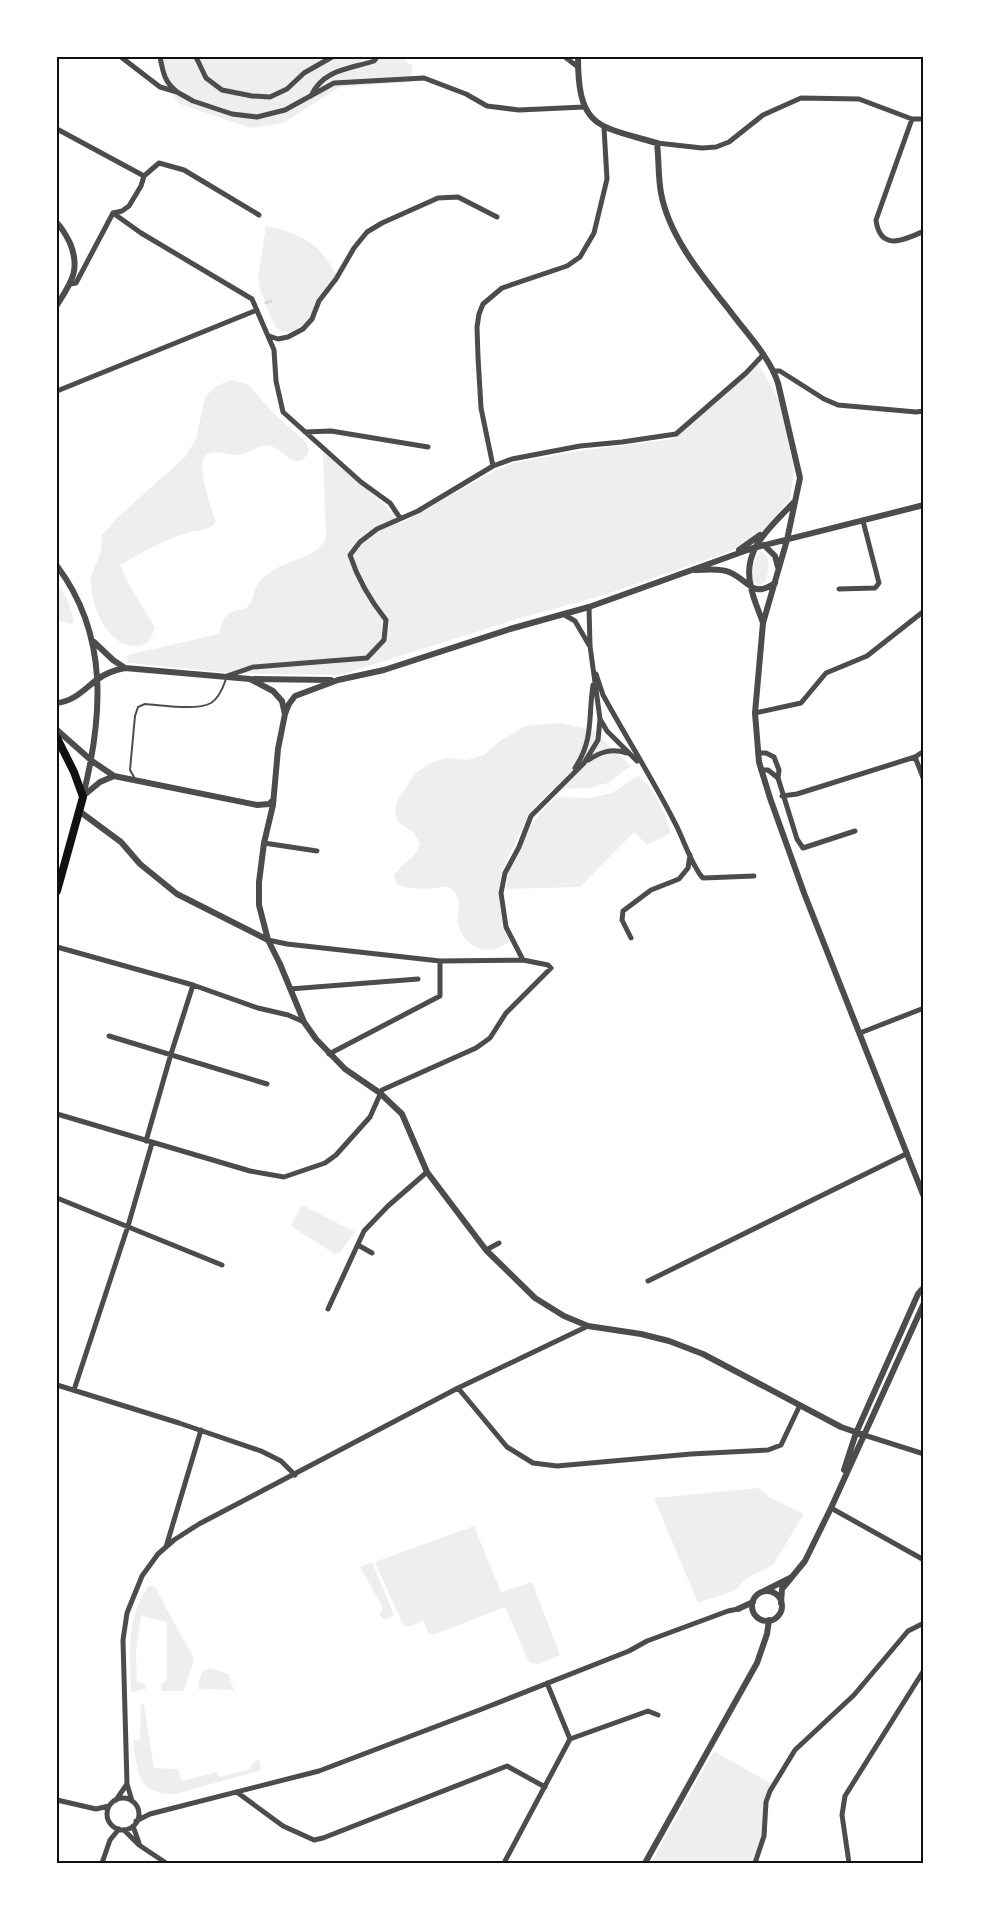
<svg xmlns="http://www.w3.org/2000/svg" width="981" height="1920" viewBox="0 0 981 1920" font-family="'Noto Serif',serif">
<rect width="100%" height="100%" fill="#fff"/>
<path fill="#eee" d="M 158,57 L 405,57 L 405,61 L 412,65 L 411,82 L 340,87 L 283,123 L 251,128 L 180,104 L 164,84 Z
M 266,226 C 302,234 318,242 336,274 C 326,290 298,353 274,325 L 260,289 L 258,278 Z
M 758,364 L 779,400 L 794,470 L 790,500 L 757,537 L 729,552 L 604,595 L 520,618 L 340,675 L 231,673 L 128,663 L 127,655 L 219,634 C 220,629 222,621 225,617 C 230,610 239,611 246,608 C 253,603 253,594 256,587 C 259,581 266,575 272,571 C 290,559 315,559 326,538 L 323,452 L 385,505 L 400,524 L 494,471 L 514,463 L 579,451 L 673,439 Z
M 231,380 L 248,384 L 272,412 L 307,443 L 309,451 C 297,474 286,452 273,447 C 262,442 252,452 242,454 C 231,457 220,450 210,453 C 192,457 211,509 216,521 C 211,530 200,530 190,532 C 166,538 142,553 120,565 L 129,584 L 155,628 C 152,637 147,646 137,646 C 108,647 93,610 91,585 C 89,569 106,554 101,536 L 117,518 L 185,457 L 196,439 L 205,397 L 216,386 Z
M 762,552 C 772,559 768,570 766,581 L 759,586 L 753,581 L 752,574 L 756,556 Z
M 57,582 L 69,603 L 74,622 L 71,624 L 57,620 Z
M 560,723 L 593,730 L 631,766 L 608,783 L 589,788 L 553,789 L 528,815 L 502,871 L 498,892 L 503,928 L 510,941 C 490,958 464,949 458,923 C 457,916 460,907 458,899 C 456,892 452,889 446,886 C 429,891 413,889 397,885 L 394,876 C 403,860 413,862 420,844 L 414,833 L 398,822 L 395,812 L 397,801 L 415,774 L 428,764 L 446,758 L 467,760 L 484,755 L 500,741 L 525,726 Z
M 638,776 C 657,792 664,810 671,833 L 647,845 L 634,832 L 580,887 L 507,889 C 505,853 532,821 556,797 L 589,798 L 612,793 Z
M 302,1205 L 355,1232 L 340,1252 L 335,1254 L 291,1226 Z
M 759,1488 L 769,1497 L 804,1514 L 773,1565 L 747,1578 L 734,1591 L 698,1603 L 654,1498 Z
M 474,1526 L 501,1592 L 532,1582 L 560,1655 L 538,1664 L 531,1663 L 527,1658 L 505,1607 L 433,1635 L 428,1633 L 423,1621 L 408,1627 L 403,1625 L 375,1562 Z
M 372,1562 L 394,1615 L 384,1620 L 379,1614 L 383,1608 L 360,1567 Z
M 149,1586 L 155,1587 L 194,1659 L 184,1691 L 161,1691 L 161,1685 L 167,1680 L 167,1622 L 141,1616 L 136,1651 L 137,1681 L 145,1685 L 146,1689 L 131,1692 C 130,1656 126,1616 149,1586 Z
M 209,1668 L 228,1674 L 234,1690 L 198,1689 L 201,1673 Z
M 141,1703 L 144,1705 L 154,1768 L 178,1769 L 182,1781 L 217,1772 L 219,1777 L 250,1769 L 253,1762 L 258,1760 L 260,1762 L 261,1770 L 176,1794 C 137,1796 137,1770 133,1740 L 140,1739 Z
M 714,1751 L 772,1784 L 763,1836 L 754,1863 L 651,1863 Z"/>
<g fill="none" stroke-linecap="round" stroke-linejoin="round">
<path stroke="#d9d9d9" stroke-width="3" d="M 266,303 L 271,301"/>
<path stroke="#4c4c4c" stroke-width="2" d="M 134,777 L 130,770 L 135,716 L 138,707 L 145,704 C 162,705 197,711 211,703 C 219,698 223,688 226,679"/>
<path stroke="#4c4c4c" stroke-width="5" d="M 121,57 L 160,87 L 177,92 L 193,101 L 232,114 L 257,117 L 285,110 L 334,83 L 424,78 L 466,94 L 487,106 L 519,110 L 584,107
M 160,57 C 163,72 164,81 176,91
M 196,57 L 206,78 L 222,90 L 252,96 L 270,97 L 287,89 L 304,73 L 332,57
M 565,57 L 578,67
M 311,96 C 323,69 350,69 374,61 L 377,57
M 912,119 L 876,220 C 880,252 905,240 924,231
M 57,129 L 144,176
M 657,143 L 702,148 L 716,147 L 729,142 L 763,115 L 801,98 L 859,99 L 912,119 L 924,119
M 113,213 L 141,233 L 252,299 L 274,350 L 276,381 L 283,412 L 361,482 L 390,503 L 400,518
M 113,213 L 122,211 L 129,206 L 141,186 L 144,176 L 159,163 L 184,170 L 259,215
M 70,284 L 76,283 L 113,213
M 269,336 L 278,339 L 288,337 L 303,329 L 312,319 L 319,301 L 336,279 L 354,248 L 367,232 L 382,223 L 438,198 L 458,197 L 497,217
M 774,371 L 780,371 L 824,399 L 838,405 L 916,412 L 924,411
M 57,391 L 257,310
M 305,432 L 331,431 L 428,447
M 493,466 L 481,408 L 478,357 L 477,327 L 479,314 L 483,304 L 502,288 L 567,266 L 580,257 L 594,233 L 607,179 L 604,128
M 839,589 L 875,588 L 879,583 L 863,521
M 563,614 L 575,621 L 589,645
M 596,674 L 603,695 C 626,737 652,778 674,821 C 683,837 692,867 703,878 L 754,876
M 227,676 L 253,667 L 367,658 L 384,640 L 386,620 C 370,600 358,580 350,555 L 360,542 L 377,529 L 418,511 L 493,466 L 512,459 L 580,446 L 622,442 L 676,434 L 746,373 L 763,355
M 755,713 L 801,703 L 826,673 L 867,656 L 924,611
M 600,719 L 607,731 L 637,761
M 758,753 L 766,753 L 774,757 L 779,770 L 778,778 L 768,770 L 761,770
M 915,757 L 924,751
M 588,760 C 601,752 611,748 627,753
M 575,768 C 594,739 588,718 593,685
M 778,778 L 797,839 L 803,848 L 855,831
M 782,796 L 797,794 L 915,757 L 924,780
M 264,843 L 317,851
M 631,938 L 622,920 L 623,911 L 651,890 L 679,879 L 688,868 L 690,855
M 268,940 L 287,944 L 440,961 L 523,960
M 57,947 L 193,985 L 258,1008 L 288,1015 L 304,1022
M 290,989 L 418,979
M 860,1033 L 924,1008
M 109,1036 L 267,1084
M 329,1054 L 440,996 L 440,961
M 57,1114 L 250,1171 L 284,1177 L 325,1163 L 336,1155 L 370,1117 L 382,1090 L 476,1048 L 490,1038 L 506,1013 L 551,968 L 548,965 L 523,960 L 506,927 L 501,893 L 505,873 L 519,847 L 531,816 L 584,763 L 598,740 L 600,719 L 590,646 L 589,607
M 146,1141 L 171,1054 L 193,985
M 57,1198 L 222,1265
M 358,1245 L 372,1253
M 486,1250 L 499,1243
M 648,1281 L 906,1154
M 328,1309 L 364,1231 L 388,1206 L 427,1172
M 57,1385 L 179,1423 L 261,1451 L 281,1461 L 295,1475
M 458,1388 L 507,1447 L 533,1463 L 557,1466 L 691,1454 L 768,1450 L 781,1445 L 800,1405
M 74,1390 L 128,1226 L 152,1143
M 864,1435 L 924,1454
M 831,1508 L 924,1560
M 166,1547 L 201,1430
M 570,1739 L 648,1711 L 658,1715
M 238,1793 L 283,1826 L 314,1840 L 323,1838 L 507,1766 L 545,1787
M107 1814a16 16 0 1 1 32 0a16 16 0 1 1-32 0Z
M 57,1800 L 96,1809 L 109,1806
M 116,1800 L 127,1784
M 132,1801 L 127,1784 L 123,1640 L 127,1613 L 142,1576 L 158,1554 L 174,1540 L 199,1524 L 458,1388 L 588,1326
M 136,1821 L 150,1814 L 319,1771 L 482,1709 L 629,1651 L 647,1641 L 728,1611 L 738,1609
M 133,1826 L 139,1843
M 124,1830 L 139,1845 L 166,1863
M 102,1863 L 110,1840 L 119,1829
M 504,1863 L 570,1739 L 547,1683
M 755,1863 L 764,1836 L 766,1802 L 770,1791 L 795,1750 L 854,1695 L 908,1631 L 924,1623
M 849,1863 L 842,1815 L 845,1796 L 924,1670"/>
<path stroke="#4c4c4c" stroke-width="6" d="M 578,57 C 578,128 597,126 657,143 C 659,160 658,177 661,193 C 669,237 703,277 730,311 C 747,334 769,356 778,383 L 800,478 L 787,540 L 763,623 L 755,713 L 759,762 L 770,798 L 804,893 L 924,1197
M 57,223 C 63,229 66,235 70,243 C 81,270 71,283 57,305
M 764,545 L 775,556 L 778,567
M 739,550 L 760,535
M 57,566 C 109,635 103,716 83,796
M 695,570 C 706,570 719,568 729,572 C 749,580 752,599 775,583
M 763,623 C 759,611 753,599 751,587 C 741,549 771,527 795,501
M 94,642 L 113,660 L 125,668
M 254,679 L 331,680
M 57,703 C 75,701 84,689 98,679 C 106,673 115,670 125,668 L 250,679 L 273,691 L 282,701 L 285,714 L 278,749 L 273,805 L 264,843 L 259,882 L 259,905 L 268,940 L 280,964 L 304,1022 L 316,1039 L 345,1069 L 380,1093 L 402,1114 L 427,1172 L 486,1250 L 535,1298 L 564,1316 L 588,1326 L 641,1334 L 669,1341 L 703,1354 L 841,1427 L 864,1435
M 285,714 L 289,704 L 295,696 L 338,680 L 384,670 L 510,629 L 589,607 L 753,548 L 924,505
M 57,730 L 92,761 L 114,776 L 257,805 L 269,804 L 273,800
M 83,796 L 100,782 L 114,776
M 79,811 L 121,842 L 140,864 L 177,894 L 268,940
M 844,1470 L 856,1433 L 918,1294 L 924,1287
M 764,1591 L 790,1578
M752 1606a15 15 0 1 1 30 0a15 15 0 1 1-30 0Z
M 781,1603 L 782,1589 L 805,1561 L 831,1508 L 924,1303
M 738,1609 L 753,1602
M 645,1863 L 757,1663 L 767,1634 L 769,1620"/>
<path stroke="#111" stroke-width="8" d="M 57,738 L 74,772 L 83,797 L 57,891"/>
</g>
<rect width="981" height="1920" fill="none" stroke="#ffffff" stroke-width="117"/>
<rect x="58" y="58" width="864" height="1804" fill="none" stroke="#111" stroke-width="2"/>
</svg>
